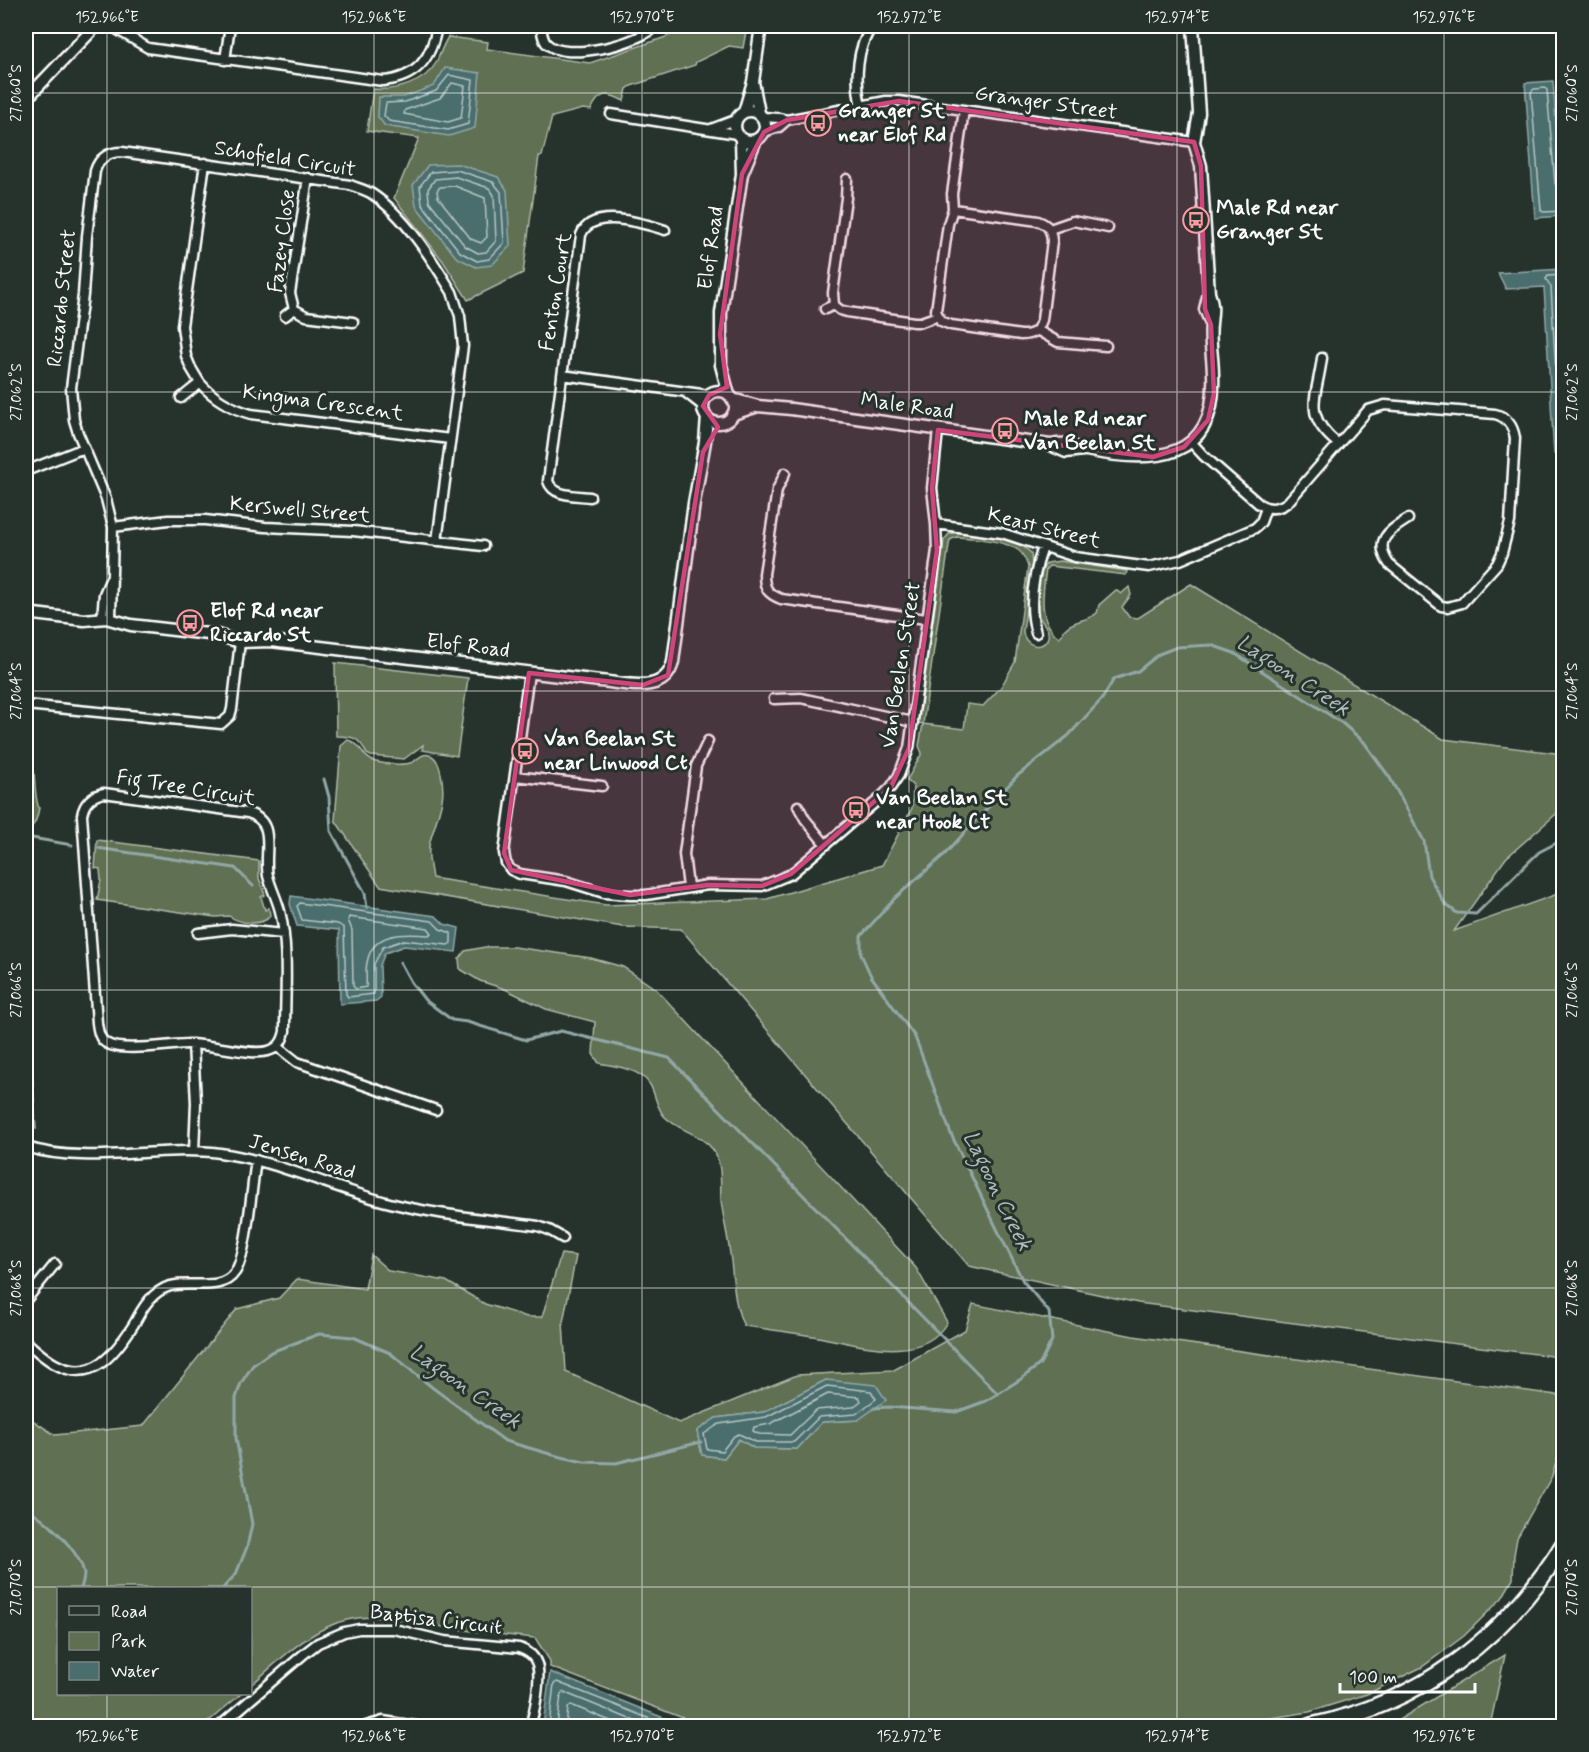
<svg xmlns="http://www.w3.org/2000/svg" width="1589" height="1752" viewBox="0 0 1589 1752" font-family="Mynerve,sans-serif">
<rect width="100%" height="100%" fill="#26332d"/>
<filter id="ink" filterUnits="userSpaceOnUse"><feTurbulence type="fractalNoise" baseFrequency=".0167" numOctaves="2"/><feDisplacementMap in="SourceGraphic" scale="12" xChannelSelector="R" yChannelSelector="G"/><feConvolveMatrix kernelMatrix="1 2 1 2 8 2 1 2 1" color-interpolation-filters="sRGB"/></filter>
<g filter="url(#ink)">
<path fill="#5f7052" stroke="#afb8a8" stroke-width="1.5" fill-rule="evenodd" d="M 685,26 L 747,26 L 743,48 L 729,46 L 696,62 L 695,65 L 631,86 L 627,89 L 624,101 C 609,93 600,90 591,110 L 583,109 L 552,117 L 542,156 L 539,156 L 523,273 L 468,300 L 443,261 L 394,198 L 419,138 L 367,131 L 373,89 C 395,91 424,84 436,63 C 440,54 443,45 448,37 L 488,42 L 487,49 L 590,63 L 666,37 Z
M 771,26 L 841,26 L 770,33 Z
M 959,532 C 980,535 1016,537 1031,553 L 1032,566 L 1023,631 C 1024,647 1044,651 1048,637 C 1050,628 1042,623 1039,617 C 1033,605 1038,571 1047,563 L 1060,561 L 1127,571 L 1126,575 L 1049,566 L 1046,569 C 1043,593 1037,620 1059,638 C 1062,635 1063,632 1065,629 C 1073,620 1088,621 1097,613 L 1099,605 L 1116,590 L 1121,594 L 1129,587 L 1131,595 L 1122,607 L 1129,617 L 1138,618 L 1191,584 L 1443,739 L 1563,754 L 1563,808 L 1506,858 L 1454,931 L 1563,892 L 1564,1325 L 1559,1357 L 1138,1303 L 969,1266 L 681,929 L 623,927 L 380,886 L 335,820 L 341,746 L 348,740 C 364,745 361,758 376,762 C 384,764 405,766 413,762 C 418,759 422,753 429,755 C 442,757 444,789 442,800 C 439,814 434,828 430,841 C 427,853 430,866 432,878 L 606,905 L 767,899 L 882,865 L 912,808 L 913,786 L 907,780 L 922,753 L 919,746 L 923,724 L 918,723 L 944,540 L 949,534 ZM 956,537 C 973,538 1004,540 1018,550 C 1024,554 1026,561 1028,567 L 1015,662 L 1001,687 L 983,706 L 967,704 L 964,729 L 923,724 L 949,545 L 950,540 Z
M 335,663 L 468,678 L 457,756 L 422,750 L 423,745 L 404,759 L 371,756 L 367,754 C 359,737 353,736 336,736 Z
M 26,765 L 34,772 C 35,783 35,799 39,808 C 37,817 36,827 26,829 Z
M 97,840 L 259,861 L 259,878 L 265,895 L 261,897 L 265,910 L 269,908 L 270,916 C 262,927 239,923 229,916 L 215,917 L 97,900 L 101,880 L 100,869 L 95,868 Z
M 485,947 L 514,947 L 591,958 L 623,967 L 656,989 L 916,1268 L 947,1322 C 922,1367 853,1343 813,1336 C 790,1332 767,1329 744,1326 C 733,1304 734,1279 730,1254 C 728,1236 723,1218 721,1200 C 720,1184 723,1164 713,1150 C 701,1133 678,1131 664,1116 C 658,1109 656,1100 653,1091 C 646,1069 618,1067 599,1063 L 593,1054 L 595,1022 L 546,1009 L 505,989 L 480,981 L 460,969 L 459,959 L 465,951 Z
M 26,984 L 36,1129 L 26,1126 Z
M 561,1254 L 576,1256 L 563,1322 L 566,1372 L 679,1423 L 797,1375 L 894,1370 L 965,1330 L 973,1304 L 1133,1336 L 1563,1396 L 1564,1437 L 1552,1476 L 1517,1538 L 1514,1555 L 1513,1579 L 1502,1598 L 1464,1636 L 1422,1667 L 1367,1694 L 1309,1712 L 1246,1722 L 1046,1726 L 677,1726 L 691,1721 L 550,1667 L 550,1661 L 535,1638 C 505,1635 475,1632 444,1627 C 405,1622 365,1608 327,1627 C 298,1641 275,1664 251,1685 L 250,1588 L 58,1588 L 58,1694 L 241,1694 L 203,1726 L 26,1726 L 26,1416 L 55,1435 L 143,1426 L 237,1309 L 279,1298 L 297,1279 L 365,1289 L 371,1255 L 389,1271 L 446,1281 L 485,1304 L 527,1317 L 542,1317 ZM 826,1380 L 858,1420 L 822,1422 L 797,1449 L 754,1448 L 739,1439 L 724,1458 L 702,1455 L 697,1431 L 716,1418 L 764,1412 Z
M 1505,1655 L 1490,1726 L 1396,1726 L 1397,1721 Z"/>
<path fill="#4a6e6d" stroke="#92a8a7" stroke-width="1.5" d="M 445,68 L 480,73 L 475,128 L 449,136 L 385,126 L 378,117 L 379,97 L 404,97 L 434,86 Z
M 1553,81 L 1563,216 L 1535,218 L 1525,83 Z
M 458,164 L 498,177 L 507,190 L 510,246 L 492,265 L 476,267 L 456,257 L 416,206 L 413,185 L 428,165 Z
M 1563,269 L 1563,454 L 1554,454 L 1544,287 L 1506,289 L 1498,273 Z
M 291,896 L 436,916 L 444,924 L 459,928 L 456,952 L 404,946 L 385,953 L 380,965 L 381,997 L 376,1001 L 340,1004 L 339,930 L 297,926 L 290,904 Z
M 826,1380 L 876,1385 L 886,1400 L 858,1420 L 822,1422 L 797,1449 L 754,1448 L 739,1439 L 724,1458 L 702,1455 L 697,1431 L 716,1418 L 764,1412 Z
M 550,1672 L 681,1725 L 543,1726 Z"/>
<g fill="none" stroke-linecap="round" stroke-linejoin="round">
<path stroke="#b7c5c5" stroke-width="1.5" d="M 449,75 L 473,80 L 468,124 L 448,130 L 389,121 L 384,116 L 386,103 L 405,102 L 436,91 Z
M 452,83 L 465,86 L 461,118 L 448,122 L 404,114 L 405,110 L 440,98 Z
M 457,170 L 493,182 L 501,192 L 504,243 L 489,259 L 477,261 L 460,252 L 422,204 L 420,186 L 431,172 Z
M 456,177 L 489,188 L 494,195 L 496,241 L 486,252 L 478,253 L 465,246 L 429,201 L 428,189 L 435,179 Z
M 455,186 L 485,198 L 487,237 L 481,243 L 471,239 L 438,197 L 437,191 L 440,187 Z
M 1564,189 L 1557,188 L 1555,183 L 1547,90 L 1545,88 L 1534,89 L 1531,92 L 1541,210 L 1543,212 L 1564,211
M 1564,275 L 1548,276 L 1546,279 L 1551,287 L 1560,445 L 1564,448
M 1564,283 L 1558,286 L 1564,382
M 300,903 L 432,921 L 440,929 L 451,933 L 451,943 L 448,945 L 404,940 L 383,947 L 374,964 L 374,994 L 348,997 L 346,994 L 344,928 L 338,924 L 302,920 L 297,906 Z
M 349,917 L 428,928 L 432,933 L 429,935 C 404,933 372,931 367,963 C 365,970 367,979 366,987 L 356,989 L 353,986 L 352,930 L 348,920 Z
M 827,1386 L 871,1391 L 876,1399 L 856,1414 L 819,1417 L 794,1442 L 756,1442 L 739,1434 L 734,1436 L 722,1451 L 707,1449 L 704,1434 L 719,1424 L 766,1417 Z
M 828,1394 L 859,1397 L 861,1401 L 853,1407 L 816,1410 L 790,1435 L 759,1434 L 753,1431 L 754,1427 L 770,1424 Z
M 549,1726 L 554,1684 L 557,1682 L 668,1726
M 557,1726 L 561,1695 L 563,1692 L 647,1726
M 566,1726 L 568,1708 L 571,1705 L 623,1726"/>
<path stroke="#92a8a7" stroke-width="3" d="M 324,779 L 329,797 L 331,831 L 365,893 L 367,908
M 26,837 L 72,845
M 97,848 L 235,868 L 253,886
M 400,962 L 411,982 L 425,1000 L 452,1020 L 467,1022 L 526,1040 L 561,1031 L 669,1058 L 998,1394
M 874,1408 L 889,1407 L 956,1412 L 986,1401 L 1021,1379 L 1040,1364 L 1052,1340 L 1049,1312 L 1023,1281 L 999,1233 L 951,1134 L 915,1037 L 871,976 L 861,954 L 861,936 L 896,897 L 944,855 L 1017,776 L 1068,736 L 1102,699 L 1114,679 L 1138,671 L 1159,654 L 1177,647 L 1211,645 L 1234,653 L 1251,664 L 1342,723 L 1364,742 L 1390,778 L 1424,841 L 1429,876 L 1445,904 L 1457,913 L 1476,914 L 1539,852 L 1564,839
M 26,1508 C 45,1518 81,1552 84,1574 C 84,1578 82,1585 81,1588
M 223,1588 L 236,1574 L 247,1547 L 252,1524 L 236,1438 L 236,1398 L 241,1383 L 253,1365 L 271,1352 L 319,1334 L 353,1337 L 390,1353 L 433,1388 L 505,1441 L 557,1456 L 584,1462 L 616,1463 L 701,1442"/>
<g stroke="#fff" stroke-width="13">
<path id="minor" d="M 111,26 L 148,48 L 383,81 C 417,78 432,58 437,26
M 541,26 C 542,31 542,38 546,43 C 564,63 641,43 655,26
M 225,60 L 230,26
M 861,106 C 855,82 856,46 873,26
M 611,114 L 737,134
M 762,117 L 779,118 L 787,120
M 711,129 L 735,120
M 764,132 L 779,127 L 787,120 L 886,101 L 899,101 L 1194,142
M 847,179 L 846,198 L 833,293 L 834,305 L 840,310 L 847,312 L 914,322 L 921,322 L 938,316
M 953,209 L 1038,221 C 1049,225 1051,230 1052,241 L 1042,320 C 1038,331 1033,335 1021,335 L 951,325 L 941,321 L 936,311 L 948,224 L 953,209 L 952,194 L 964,110
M 1050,229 L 1073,221 L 1108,228
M 294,309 L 306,316 L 353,322
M 825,309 L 834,305
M 285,316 L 294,309 L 290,293 L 308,178
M 1037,330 L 1058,342 L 1106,346
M 1322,358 C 1317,398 1302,414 1337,443
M 562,375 L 709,395
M 200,383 L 191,368 L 186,356 L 182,326 L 205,163
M 685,392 L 703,406
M 181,398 L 200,383 C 214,399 230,408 251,414 L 450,439
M 1191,442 L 1204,456 L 1259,504 C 1269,510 1279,509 1288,502 L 1362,417 L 1368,410 L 1385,405 L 1495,414 C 1507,417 1513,426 1515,438 L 1510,522 L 1502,553 L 1497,564 L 1462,603 L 1448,607 L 1441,606 L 1389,564 C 1373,540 1389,531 1408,519
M 26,471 L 84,448
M 785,473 L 777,490 L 764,574 C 764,589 768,594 781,599 L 926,619
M 590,497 C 575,495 553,497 548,481 L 581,235 C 592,207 642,223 665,230
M 936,524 L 1002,533 L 1075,557 L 1149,567 L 1180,560 L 1255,528 L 1261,522 L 1266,508
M 113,527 L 168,520 L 205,520 L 265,527 L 353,531 L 483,546
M 102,618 L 104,594 L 110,580
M 111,619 L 113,527 L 106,499 L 78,433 L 74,420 L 71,388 L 83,295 L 87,236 L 95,171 C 99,158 108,152 122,152 L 350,185 C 357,188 366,190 372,194 C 404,215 432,259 452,292 L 460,316 L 463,346 L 437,541
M 1036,633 C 1028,605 1033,575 1043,547
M 529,673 L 504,853 L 506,863 L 511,870 L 520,874 L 566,881 L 604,893 L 630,895 L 646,895 L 708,885 L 762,886 L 791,874 L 878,800 L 891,787 L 899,775 L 909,748 L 937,550 L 936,524 L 932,488 L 938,430
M 774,699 L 801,698 L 913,722
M 26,705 L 221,724 L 230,716 L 232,709 L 240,642
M 515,776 L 602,786
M 104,793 L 248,813 C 278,822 263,853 268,876 C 271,888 277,899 280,911 C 289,949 285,992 285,1031 C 283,1041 279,1048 268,1051 C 252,1056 210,1044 189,1044 C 171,1044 120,1053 106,1043 C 99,1039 98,1030 97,1023 L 82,815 C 84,803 92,795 104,793 Z
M 798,806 L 805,819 L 826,845
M 688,887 L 684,854 L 696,766 L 708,741
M 198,933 L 232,929 L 284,934
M 193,1044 L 196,1103 L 194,1151
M 278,1047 L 297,1062 L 436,1110
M 26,1147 C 89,1166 155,1145 220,1153 C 277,1161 330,1187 386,1202 C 435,1215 487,1219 538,1226 L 549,1230 L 563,1238
M 26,1300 L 55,1264
M 26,1342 C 35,1349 44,1358 55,1364 C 93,1385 116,1352 134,1324 C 141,1311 149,1296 163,1289 C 184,1277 220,1295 235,1272 C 247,1256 252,1183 256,1160
M 220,1726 L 305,1653 L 318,1643 L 344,1632 L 359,1629 L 394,1629 L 444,1641 L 519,1648 C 528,1651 534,1655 537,1664 C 541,1676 535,1716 529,1726
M 366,1726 L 383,1721 L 416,1726"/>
</g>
<g stroke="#fff" stroke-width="15">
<path id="tertiary" d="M 1193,26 L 1199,113 L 1194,142 L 1201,166 L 1209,293 L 1205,309 L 1211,324
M 753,82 L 759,113
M 26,99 L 96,26
M735 126a15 15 0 1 1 30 0a15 15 0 1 1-30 0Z
M 744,112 L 753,82 L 761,26
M 742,174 L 756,140
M703 407a16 16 0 1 1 32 0a16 16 0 1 1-32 0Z
M 729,395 L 721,365 L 721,313 L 742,174 L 741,139
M 732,399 L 758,406 L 791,409 L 1050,445 L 1066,452 L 1083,450
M 733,414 L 758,406
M 1051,445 C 1070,441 1069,447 1086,450 C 1153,464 1217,462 1213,375 C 1213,358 1209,340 1211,324 C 1212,312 1214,306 1209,293
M 26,613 L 84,620 L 106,618 L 131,625 L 217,635 L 240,642 L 271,641 L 600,681 C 625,683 665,696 673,662 L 694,503 L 705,442 L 707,417"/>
</g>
<g stroke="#fff" stroke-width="20">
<path id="motorway" d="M 1311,1726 C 1419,1704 1507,1637 1564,1544"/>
</g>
<use href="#minor" stroke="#26332d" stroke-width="8"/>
<use href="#tertiary" stroke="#26332d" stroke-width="10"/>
<use href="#motorway" stroke="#26332d" stroke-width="15"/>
</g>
</g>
<path fill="#ce467c" fill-opacity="0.2" stroke="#ce467c" stroke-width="4.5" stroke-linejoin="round" d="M 899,101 L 1194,142 L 1201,166 L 1205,309 L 1211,325 L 1214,393 L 1208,420 L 1184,447 L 1153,457 L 938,430 L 932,488 L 937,550 L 909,748 L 891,787 L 791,874 L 762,886 L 708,885 L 630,895 L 511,870 L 504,853 L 529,673 L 643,685 L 668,675 L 703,452 L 718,427 L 703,406 L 709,395 L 727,387 L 720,334 L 742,174 L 764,132 L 787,120 Z"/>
<path fill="none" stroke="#fff" stroke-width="1.5" stroke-opacity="0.45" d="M 107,26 L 107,1588M 374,26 L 374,1726M 642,26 L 642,1726M 909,26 L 909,1726M 1177,26 L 1177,1726M 1444,26 L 1444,1726M 26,93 L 1564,93M 26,392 L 1564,392M 26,691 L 1564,691M 26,990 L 1564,990M 26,1288 L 1564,1288M 26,1587 L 1564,1587M 107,1694 L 107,1726"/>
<defs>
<g id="bus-ring" transform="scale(1.35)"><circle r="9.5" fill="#26332d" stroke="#ff9aa2" stroke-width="1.5"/><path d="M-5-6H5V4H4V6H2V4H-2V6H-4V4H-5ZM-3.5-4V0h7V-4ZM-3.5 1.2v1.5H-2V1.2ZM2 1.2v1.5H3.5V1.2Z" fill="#ff9aa2"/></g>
</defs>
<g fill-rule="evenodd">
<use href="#bus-ring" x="818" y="123"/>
<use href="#bus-ring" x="1196" y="220"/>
<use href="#bus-ring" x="1005" y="431"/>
<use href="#bus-ring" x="190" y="623"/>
<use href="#bus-ring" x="525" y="751"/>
<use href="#bus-ring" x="856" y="810"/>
</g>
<g text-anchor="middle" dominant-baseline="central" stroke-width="6" stroke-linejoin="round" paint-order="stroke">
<g font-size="21" fill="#fff" stroke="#26332d">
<text transform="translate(1046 103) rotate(8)">Granger Street</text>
<text transform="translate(285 159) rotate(9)">Schofield Circuit</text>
<text transform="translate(282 241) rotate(-83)">Fazey Close</text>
<text transform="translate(711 248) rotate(-82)">Elof Road</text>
<text transform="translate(556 292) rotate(-81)">Fenton Court</text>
<text transform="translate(62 298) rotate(-84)">Riccardo Street</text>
<text transform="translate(323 403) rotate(8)">Kingma Crescent</text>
<text transform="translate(907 406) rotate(8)">Male Road</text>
<text transform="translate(300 510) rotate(5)">Kerswell Street</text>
<text transform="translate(1044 528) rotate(14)">Keast Street</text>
<text transform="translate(468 646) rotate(7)">Elof Road</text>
<text transform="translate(901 665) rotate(-81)">Van Beelen Street</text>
<text transform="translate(186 788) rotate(9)">Fig Tree Circuit</text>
<text transform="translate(302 1157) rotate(17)">Jensen Road</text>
<text transform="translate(436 1620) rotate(7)">Baptisa Circuit</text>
</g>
<g font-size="21" font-weight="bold" fill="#fff" stroke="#26332d" text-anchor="start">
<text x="838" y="111">Granger St<tspan x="838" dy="24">near Elof Rd</tspan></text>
<text x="1216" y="208">Male Rd near<tspan x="1216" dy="24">Granger St</tspan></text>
<text x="1024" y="419">Male Rd near<tspan x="1024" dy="24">Van Beelan St</tspan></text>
<text x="210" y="611">Elof Rd near<tspan x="210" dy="24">Riccardo St</tspan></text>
<text x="544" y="739">Van Beelan St<tspan x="544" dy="24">near Linwood Ct</tspan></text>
<text x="876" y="798">Van Beelan St<tspan x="876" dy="24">near Hook Ct</tspan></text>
</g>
<g font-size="22" font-style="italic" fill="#aebebd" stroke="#26332d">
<text transform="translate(1293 676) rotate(33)">Lagoon Creek</text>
<text transform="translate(997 1191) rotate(64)">Lagoon Creek</text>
<text transform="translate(465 1387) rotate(35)">Lagoon Creek</text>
</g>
</g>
<rect width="1589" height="1752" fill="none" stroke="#26332d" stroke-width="66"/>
<rect x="57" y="1587" width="195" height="108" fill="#26332d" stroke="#7d8581" stroke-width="1.5"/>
<rect x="69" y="1606" width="30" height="9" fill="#26332d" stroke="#7d8581" stroke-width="1.5"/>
<text x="111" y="1617" font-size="18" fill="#ffffff">Road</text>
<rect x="69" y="1632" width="30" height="18" fill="#5f7052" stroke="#7d8581" stroke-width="1.5"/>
<text x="111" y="1647" font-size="18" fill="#ffffff">Park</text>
<rect x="69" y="1662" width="30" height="18" fill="#4a6e6d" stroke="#7d8581" stroke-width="1.5"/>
<text x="111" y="1677" font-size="18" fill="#ffffff">Water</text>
<path d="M1340 1683v9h135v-9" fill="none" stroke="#ffffff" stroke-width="3"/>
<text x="1349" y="1683" font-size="18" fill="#ffffff" stroke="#26332d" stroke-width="4.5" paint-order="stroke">100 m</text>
<rect x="33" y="33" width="1523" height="1686" fill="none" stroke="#fff" stroke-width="2"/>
<g font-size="15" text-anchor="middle" fill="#fff">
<text x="107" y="22">152.966°E</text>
<text x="374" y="22">152.968°E</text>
<text x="642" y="22">152.970°E</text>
<text x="909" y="22">152.972°E</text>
<text x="1177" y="22">152.974°E</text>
<text x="1444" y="22">152.976°E</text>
<text transform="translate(16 93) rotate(-90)" y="5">27.060°S</text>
<text transform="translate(1572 93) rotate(-90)" y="5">27.060°S</text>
<text transform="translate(16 392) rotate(-90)" y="5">27.062°S</text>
<text transform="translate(1572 392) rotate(-90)" y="5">27.062°S</text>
<text transform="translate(16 691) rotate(-90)" y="5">27.064°S</text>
<text transform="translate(1572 691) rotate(-90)" y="5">27.064°S</text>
<text transform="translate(16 990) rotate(-90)" y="5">27.066°S</text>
<text transform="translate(1572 990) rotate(-90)" y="5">27.066°S</text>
<text transform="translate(16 1288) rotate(-90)" y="5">27.068°S</text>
<text transform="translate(1572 1288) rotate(-90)" y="5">27.068°S</text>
<text transform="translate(16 1587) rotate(-90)" y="5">27.070°S</text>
<text transform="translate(1572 1587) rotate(-90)" y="5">27.070°S</text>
<text x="107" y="1741">152.966°E</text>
<text x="374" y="1741">152.968°E</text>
<text x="642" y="1741">152.970°E</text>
<text x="909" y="1741">152.972°E</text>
<text x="1177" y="1741">152.974°E</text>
<text x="1444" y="1741">152.976°E</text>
</g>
</svg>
